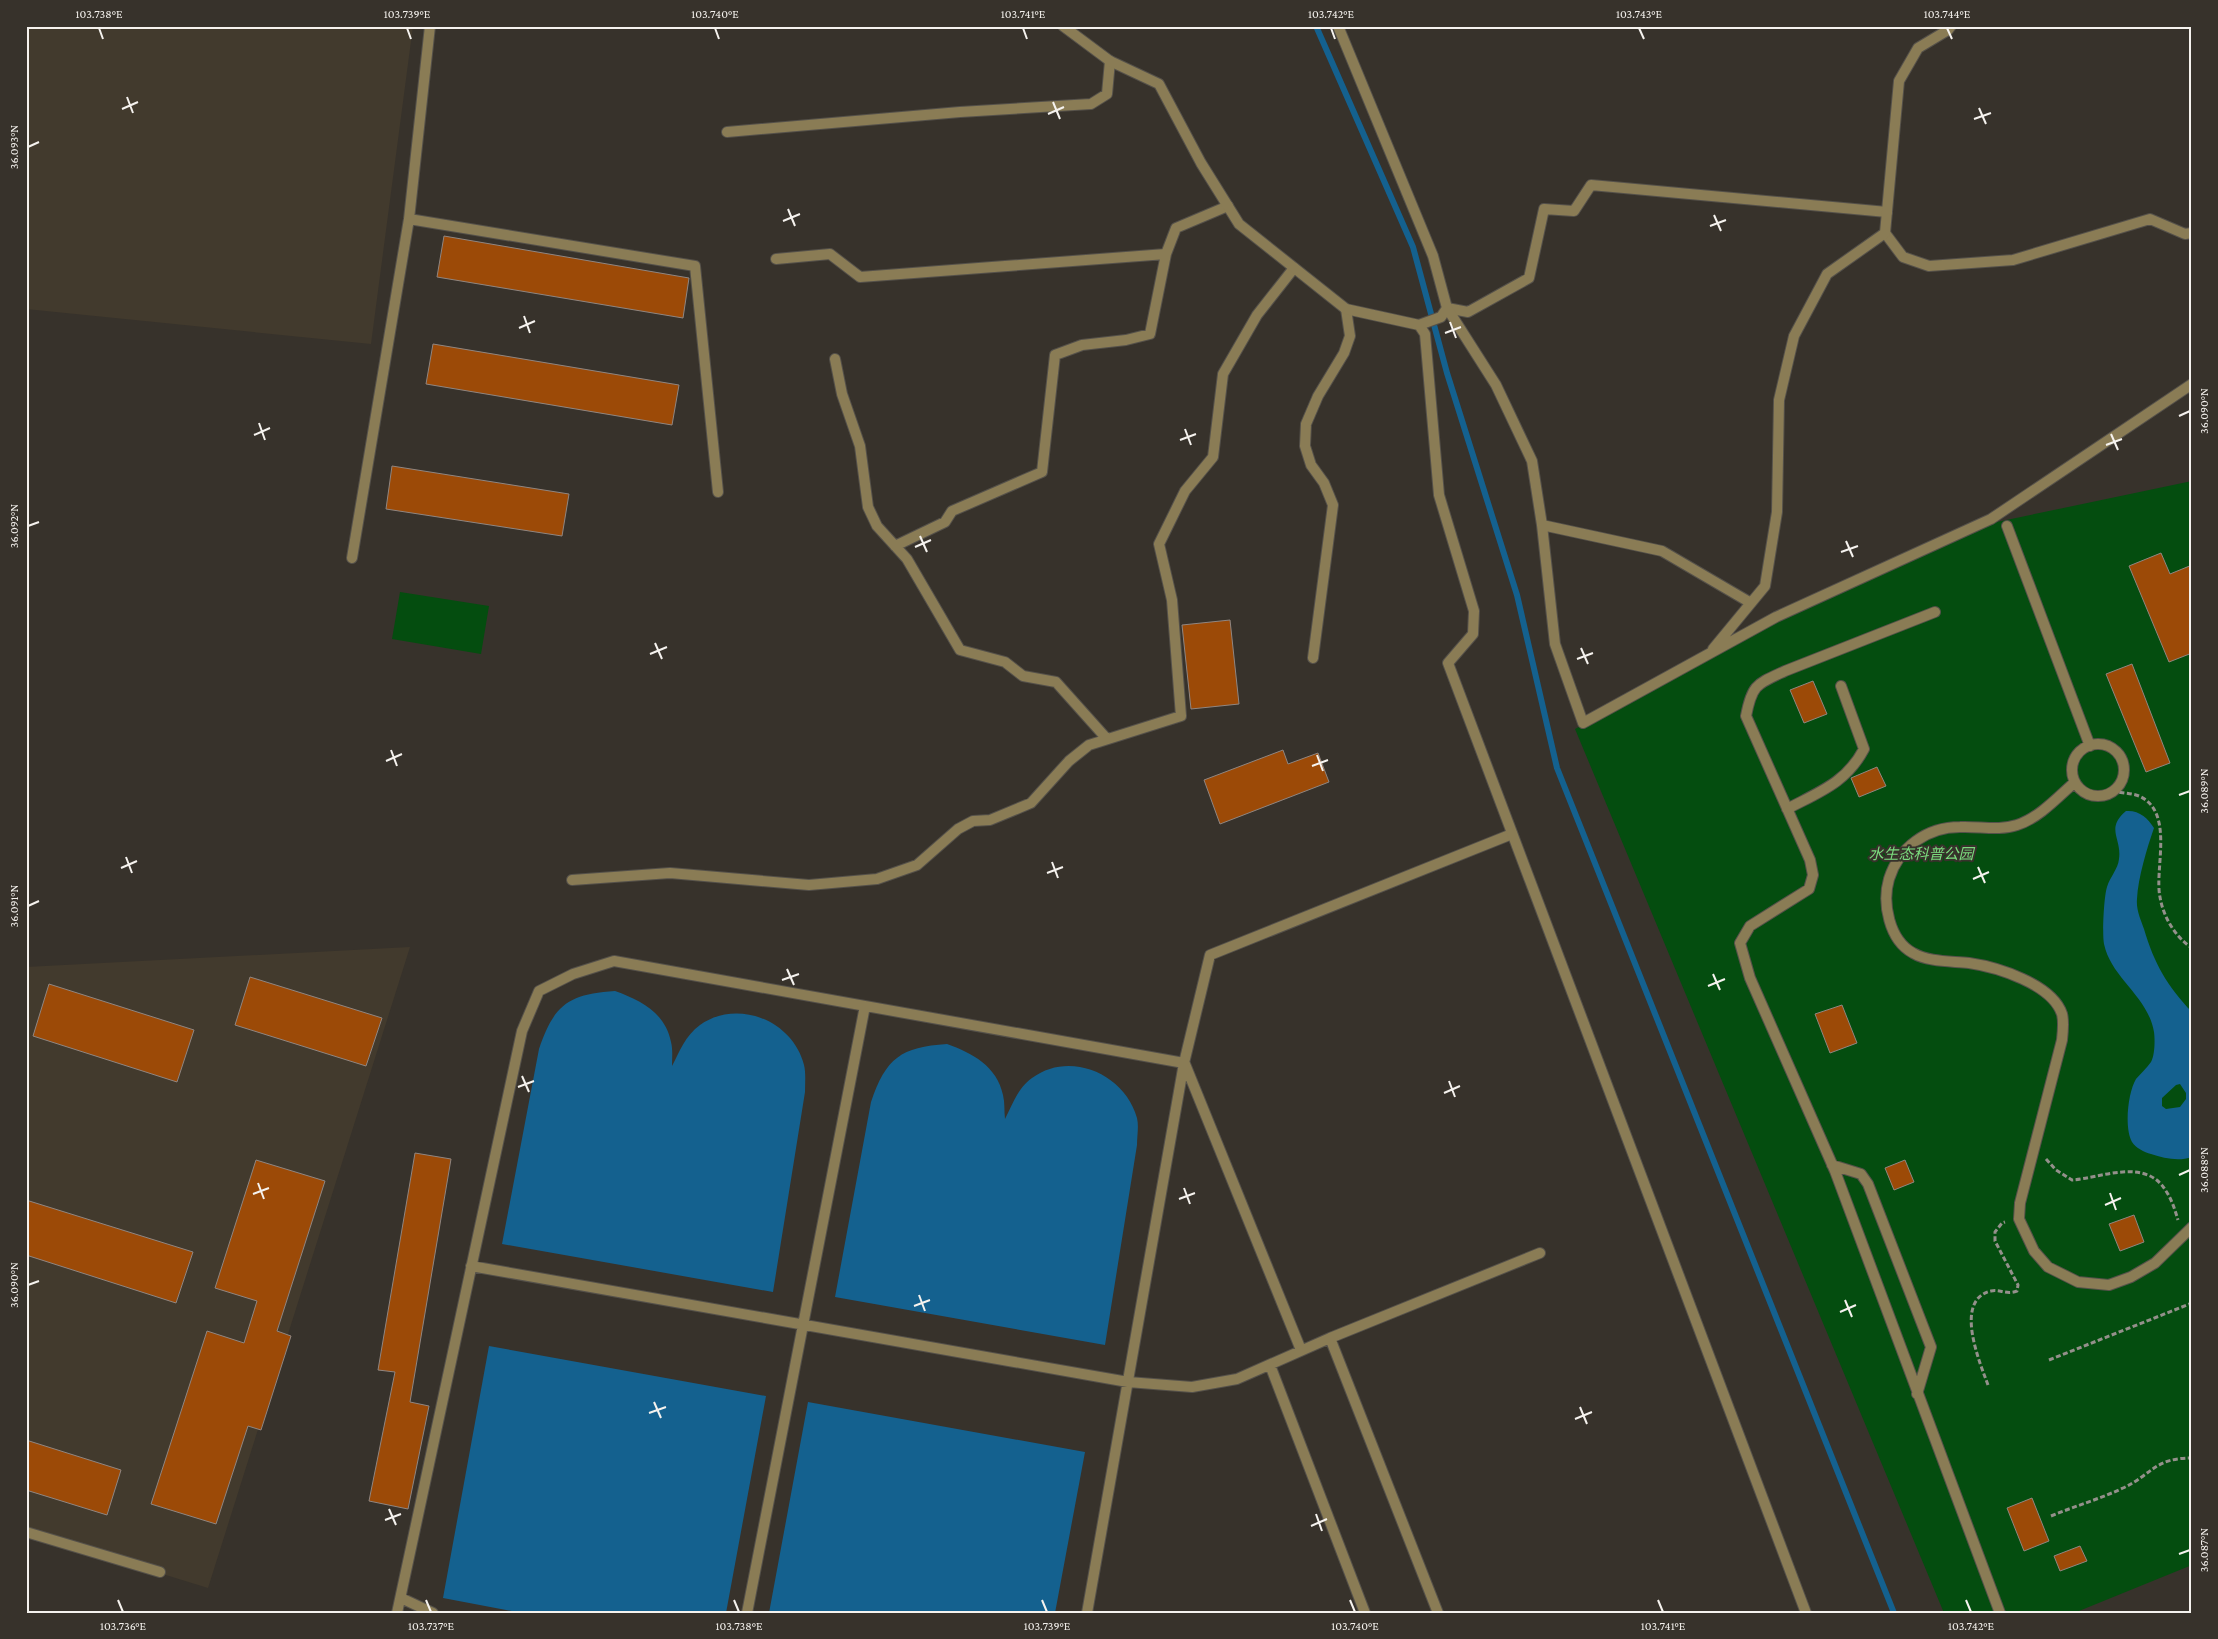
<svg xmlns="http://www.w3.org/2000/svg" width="2218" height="1639" viewBox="0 0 2218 1639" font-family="'Crimson Pro','Noto Sans SC',serif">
<rect width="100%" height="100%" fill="#37322b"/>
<path fill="#423a2d" d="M 26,26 L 413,26 L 371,344 L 26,309 Z
M 410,947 L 208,1588 L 26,1532 L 26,967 Z"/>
<path fill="#044d0f" d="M 2192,481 L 2192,1565 L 2074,1613 L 1944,1613 L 1575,729 L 1779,620 L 1992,523 Z
M 400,592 L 489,606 L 481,654 L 392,639 Z"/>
<path fill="#14618f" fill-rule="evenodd" d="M 2126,811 C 2139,810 2148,818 2154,828 C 2147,848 2138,878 2137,899 C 2136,910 2141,920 2144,929 C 2154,963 2167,986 2192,1012 L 2192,1157 C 2178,1162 2164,1158 2151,1154 C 2144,1152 2136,1148 2132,1142 C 2124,1128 2128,1092 2136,1079 C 2141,1073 2147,1068 2151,1062 C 2155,1055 2155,1039 2154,1032 C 2148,996 2111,978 2104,944 C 2102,934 2104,896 2107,887 C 2110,877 2118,869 2119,859 C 2122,838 2105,829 2126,811 ZM 2180,1084 L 2186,1093 L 2186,1099 L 2180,1107 L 2166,1109 L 2162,1106 L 2162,1098 L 2176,1085 Z
M 615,991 C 640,1000 665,1012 671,1042 C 673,1050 672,1058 672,1066 C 680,1051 685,1036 700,1025 C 738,998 793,1021 804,1065 C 806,1073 805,1083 805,1092 L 773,1292 L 502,1244 L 539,1049 C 554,1005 568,994 615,991 Z
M 947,1044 C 972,1053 997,1066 1003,1095 C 1005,1103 1004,1111 1005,1119 C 1013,1104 1017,1089 1032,1078 C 1070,1050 1125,1074 1137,1118 C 1139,1126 1137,1136 1137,1145 L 1105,1345 L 835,1297 L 871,1102 C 886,1058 901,1047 947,1044 Z
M 489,1346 L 766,1396 L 726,1613 L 522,1613 L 443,1598 Z
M 808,1402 L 1085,1452 L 1055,1613 L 769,1613 Z"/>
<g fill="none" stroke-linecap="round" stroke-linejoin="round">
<path stroke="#14618f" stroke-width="6" d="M 1316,26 L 1413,247 L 1447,373 L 1517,595 L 1557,768 L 1894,1613"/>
</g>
<path fill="#9c4a07" stroke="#908681" d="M 444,236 L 689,278 L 683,318 L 437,277 Z
M 433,344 L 679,385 L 672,425 L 426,384 Z
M 392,466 L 569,494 L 562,536 L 386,509 Z
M 2161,553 L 2170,574 L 2192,565 L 2192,653 L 2169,662 L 2129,566 Z
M 1230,620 L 1239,704 L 1191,709 L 1182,625 Z
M 2132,664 L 2170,763 L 2146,772 L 2106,674 Z
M 1813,681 L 1827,714 L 1804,723 L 1790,690 Z
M 1283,750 L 1288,764 L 1318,753 L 1329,782 L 1220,824 L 1204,780 Z
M 1877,767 L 1886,786 L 1859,797 L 1851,778 Z
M 250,977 L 382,1018 L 366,1066 L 235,1025 Z
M 49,984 L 194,1030 L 177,1082 L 33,1036 Z
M 1842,1005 L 1857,1043 L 1830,1053 L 1815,1014 Z
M 415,1153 L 451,1159 L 410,1402 L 429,1406 L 408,1509 L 369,1501 L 395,1372 L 378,1370 Z
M 256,1160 L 325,1181 L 277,1331 L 291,1336 L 261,1430 L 248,1426 L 216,1524 L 151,1504 L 207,1331 L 244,1343 L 257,1301 L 215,1288 Z
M 1905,1160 L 1914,1182 L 1894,1190 L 1885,1168 Z
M 26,1200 L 193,1252 L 176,1303 L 26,1255 Z
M 2134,1215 L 2144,1242 L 2120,1251 L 2109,1224 Z
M 26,1440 L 121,1470 L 107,1515 L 26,1490 Z
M 2032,1498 L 2049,1541 L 2024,1551 L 2007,1508 Z
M 2080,1546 L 2087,1561 L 2060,1571 L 2054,1556 Z"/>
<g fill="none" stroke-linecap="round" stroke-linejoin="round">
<g stroke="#55514a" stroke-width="12">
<path id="lane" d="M 727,132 L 960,112 L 1091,104 L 1107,94 L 1110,61
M 1885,233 L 1903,257 L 1929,266 L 2013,260 L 2150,219 L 2185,234 L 2192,233
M 776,259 L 830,254 L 860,277 L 1166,254 L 1176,228 L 1228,206
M 1447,308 L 1468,312 L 1529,278 L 1544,209 L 1574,211 L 1591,185 L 1887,212
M 835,359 L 842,394 L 860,446 L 868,507 L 877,526 L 907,559 L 960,650 L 1005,662 L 1023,676 L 1056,682 L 1107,739
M 2007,526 L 2090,746
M 895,546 L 945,522 L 952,511 L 1042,472 L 1055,355 L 1082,345 L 1126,340 L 1150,334 L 1166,254
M 1935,612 L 1785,671 C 1757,684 1752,684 1746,716 L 1810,860 L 1813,875 L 1809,889 L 1750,926 L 1740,943 L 1750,978 L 1835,1171 L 2000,1613
M 1313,658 L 1333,505 L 1324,483 L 1311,465 L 1305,446 L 1306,424 L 1318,396 L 1344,353 L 1350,336 L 1346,309
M2072 770a26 26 0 1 1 52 0a26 26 0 1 1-52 0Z
M 2075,782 C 2058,797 2039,818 2017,825 C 1999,831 1979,826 1960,827 C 1927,827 1899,847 1889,879 C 1882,903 1889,940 1913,953 C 1928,962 1951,961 1969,963 C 1997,967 2052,984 2062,1014 C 2064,1022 2063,1031 2062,1040 L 2020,1203 L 2019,1219 L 2034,1251 L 2048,1267 L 2078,1282 L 2109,1285 L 2131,1277 L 2155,1263 L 2192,1227
M 1787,809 C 1819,792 1846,783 1864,749 L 1841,686
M 572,880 L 670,873 L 809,885 L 877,879 L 917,865 L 958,829 L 973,821 L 990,820 L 1031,803 L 1069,761 L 1089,745 L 1181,716 L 1172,600 L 1159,544 L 1185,491 L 1213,457 L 1223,374 L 1257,315 L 1294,268
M 1185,1064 L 1301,1350
M 1832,1165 L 1861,1174 L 1868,1184 L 1931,1347 L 1917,1394
M 471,1266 L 1128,1382 L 1192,1387 L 1237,1379 L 1330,1338 L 1540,1253
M 1330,1338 L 1438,1613
M 1270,1365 L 1365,1613
M 26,1532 L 160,1572
M 401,1598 L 433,1613
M 397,1613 L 522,1031 L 539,991 L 573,974 L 614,961 L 1184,1063
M 747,1613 L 865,1006
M 1087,1613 L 1184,1063 L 1210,955 L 1512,834"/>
</g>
<g stroke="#55514a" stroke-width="12">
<path id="street" d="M 1063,26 L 1110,61 L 1159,84 L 1201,163 L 1239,224 L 1346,309 L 1419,325 L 1425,334 L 1439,495 L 1474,611 L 1473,634 L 1448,663 L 1806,1613
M 1338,26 L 1433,256 L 1447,308 L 1441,317 L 1419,325
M 409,219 L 695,266 L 718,492
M 1447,308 L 1496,385 L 1532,461 L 1542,525 L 1555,644 L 1583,723 L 1776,617 L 1991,519 L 2192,384
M 1542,525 L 1662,551 L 1751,603
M 352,558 L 409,219 L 430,26
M 1713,649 L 1765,586 L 1777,512 L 1779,400 L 1794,336 L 1827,274 L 1885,233 L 1899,81 L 1918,48 L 1948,30 L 1951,26"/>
</g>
<path stroke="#94908b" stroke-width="3" stroke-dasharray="5 2.5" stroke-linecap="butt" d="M 2112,791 C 2121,793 2131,793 2139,796 C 2175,812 2154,869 2160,897 C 2163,916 2175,937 2192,948
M 2046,1159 L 2056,1170 L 2072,1180 C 2101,1178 2146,1157 2166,1191 C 2172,1200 2175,1210 2178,1220
M 2049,1360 L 2192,1303
M 1988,1385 C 1980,1363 1953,1300 1991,1291 C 2000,1289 2006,1295 2017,1291 L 2018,1285 L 1995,1241 L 1995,1232 L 2002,1223 L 2005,1222
M 2051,1516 C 2075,1506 2100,1499 2123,1488 C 2153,1474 2154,1458 2192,1458"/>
<use href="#lane" stroke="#8a7c55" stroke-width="10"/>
<use href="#street" stroke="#8a7c55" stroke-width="10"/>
</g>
<path fill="none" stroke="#f5f2ee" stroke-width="2" d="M 99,28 L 103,39M 407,28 L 411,39M 715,28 L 719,39M 1023,28 L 1027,39M 1331,28 L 1335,39M 1639,28 L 1644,39M 1947,28 L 1952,39M 127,97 L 133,113M 1053,102 L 1060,119M 1979,108 L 1986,124M 122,109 L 138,102M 1048,114 L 1064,107M 1974,119 L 1991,113M 28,147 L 39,142M 788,209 L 795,226M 1714,215 L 1721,231M 783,221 L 800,214M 1710,226 L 1726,220M 524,316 L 530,333M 1450,322 L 1456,338M 519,328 L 535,321M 1445,333 L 1461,327M 2179,416 L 2190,411M 259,423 L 265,440M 1185,429 L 1191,445M 2111,434 L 2118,450M 254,435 L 270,428M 1180,440 L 1196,434M 2106,445 L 2122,439M 28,526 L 39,522M 920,536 L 927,552M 1846,541 L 1853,557M 915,547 L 931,540M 1841,552 L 1858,546M 655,643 L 662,659M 1581,648 L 1588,664M 650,654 L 667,647M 1577,659 L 1593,653M 391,750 L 397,766M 1317,755 L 1323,771M 386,761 L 402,754M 1312,766 L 1328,760M 2179,795 L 2190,791M 126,857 L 132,873M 1052,862 L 1058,878M 1978,867 L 1985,883M 121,868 L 137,861M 1047,873 L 1063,867M 1973,879 L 1989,872M 28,906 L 39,901M 787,969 L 794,985M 1713,974 L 1720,990M 782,980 L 799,974M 1708,986 L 1725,979M 522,1076 L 529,1092M 1449,1081 L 1455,1097M 518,1087 L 534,1081M 1444,1093 L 1460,1086M 2179,1175 L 2190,1170M 258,1183 L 264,1199M 1184,1188 L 1190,1204M 2110,1193 L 2116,1210M 253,1194 L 269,1188M 1179,1199 L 1195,1193M 2105,1205 L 2121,1198M 28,1285 L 39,1281M 919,1295 L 925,1311M 1845,1300 L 1852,1317M 914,1306 L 930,1300M 1840,1312 L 1856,1305M 654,1402 L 661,1418M 1580,1407 L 1587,1424M 649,1413 L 666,1407M 1575,1419 L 1592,1412M 389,1509 L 396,1525M 1316,1514 L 1322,1531M 385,1520 L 401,1514M 1311,1526 L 1327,1519M 2179,1554 L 2190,1550M 118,1600 L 123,1612M 426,1600 L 431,1612M 734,1600 L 739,1612M 1042,1600 L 1047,1612M 1350,1600 L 1355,1612M 1658,1600 L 1663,1612M 1966,1600 L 1971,1612"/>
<g text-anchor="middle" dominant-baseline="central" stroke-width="4" stroke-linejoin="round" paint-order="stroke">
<g font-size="15" font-style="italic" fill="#7bdb7e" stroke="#37322b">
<text x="1921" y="854">水生态科普公园</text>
</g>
</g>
<rect width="2218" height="1639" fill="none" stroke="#37322b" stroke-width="55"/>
<rect x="28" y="28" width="2162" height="1584" fill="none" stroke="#f5f2ee" stroke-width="2"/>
<g font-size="12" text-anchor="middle" fill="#f5f2ee">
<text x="99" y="18">103.738°E</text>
<text x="407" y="18">103.739°E</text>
<text x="715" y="18">103.740°E</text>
<text x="1023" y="18">103.741°E</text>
<text x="1331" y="18">103.742°E</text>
<text x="1639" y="18">103.743°E</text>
<text x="1947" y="18">103.744°E</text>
<text transform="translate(14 147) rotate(-90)" y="4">36.093°N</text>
<text transform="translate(2204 411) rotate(-90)" y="4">36.090°N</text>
<text transform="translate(14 526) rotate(-90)" y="4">36.092°N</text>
<text transform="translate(2204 791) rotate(-90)" y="4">36.089°N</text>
<text transform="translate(14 906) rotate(-90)" y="4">36.091°N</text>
<text transform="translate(2204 1170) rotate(-90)" y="4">36.088°N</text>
<text transform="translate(14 1285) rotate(-90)" y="4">36.090°N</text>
<text transform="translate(2204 1550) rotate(-90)" y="4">36.087°N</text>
<text x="123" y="1630">103.736°E</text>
<text x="431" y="1630">103.737°E</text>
<text x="739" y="1630">103.738°E</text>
<text x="1047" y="1630">103.739°E</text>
<text x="1355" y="1630">103.740°E</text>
<text x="1663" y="1630">103.741°E</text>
<text x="1971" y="1630">103.742°E</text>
</g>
</svg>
